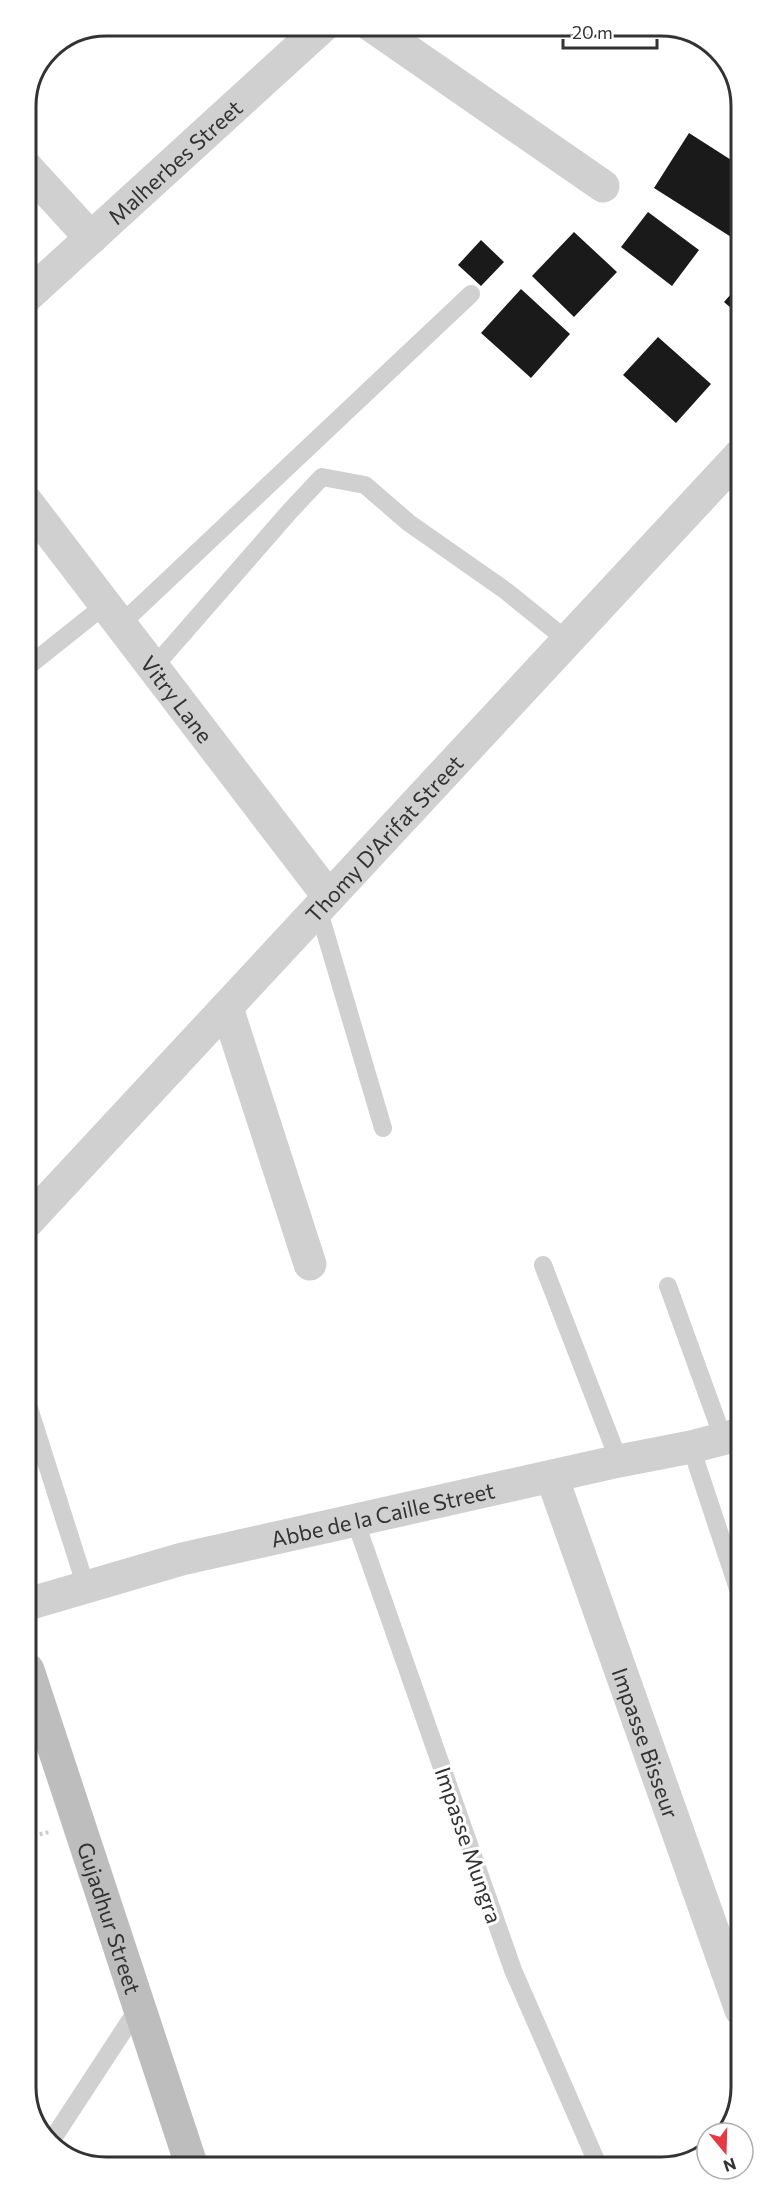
<svg xmlns="http://www.w3.org/2000/svg" width="767" height="2193" viewBox="0 0 767 2193" font-family="Commissioner,sans-serif">
<rect width="100%" height="100%" fill="#fff"/>
<path fill="#1a1a1a" d="M 689,133 L 739,165 L 739,242 L 654,188 Z
M 648,212 L 699,250 L 672,286 L 621,247 Z
M 574,232 L 617,272 L 574,317 L 532,276 Z
M 481,240 L 504,262 L 481,286 L 458,265 Z
M 739,285 L 739,315 L 724,302 Z
M 521,289 L 570,334 L 531,378 L 481,333 Z
M 658,337 L 711,384 L 676,423 L 623,375 Z"/>
<g fill="none" stroke-linecap="round" stroke-linejoin="round">
<path stroke="#cdcdcd" stroke-width="4" stroke-dasharray="3 3" stroke-linecap="butt" d="M 28,1837 L 49,1832"/>
<path stroke="#d0d0d0" stroke-width="18" d="M 120,625 L 471,294
M 26,668 L 105,605
M 153,668 L 290,511 L 322,477 L 365,485 L 409,523 L 506,591 L 568,641
M 318,908 L 383,1128
M 543,1265 L 619,1461
M 668,1286 L 723,1438
M 27,1402 L 86,1587
M 691,1447 L 741,1598
M 355,1520 L 513,1970 L 598,2165
M 50,2143 L 139,2007"/>
<g stroke="#d0d0d0" stroke-width="33">
<path d="M 372,26 L 603,186"/>
<path d="M 26,167 L 91,238"/>
<path id="s1" d="M 26,297 L 323,26"/>
<path id="s2" d="M 26,501 L 329,897"/>
<path d="M 227,1008 L 310,1264"/>
<path id="s3" d="M 27,1222 L 739,456"/>
<path id="s4" d="M 552,1477 L 741,2010"/>
<path id="s5" d="M 28,1604 L 182,1559 L 619,1461 L 691,1447 L 741,1434"/>
</g>
<path stroke="#bdbdbd" stroke-width="33" id="s6" d="M 28,1670 L 192,2167"/>
</g>
<g text-anchor="middle" dominant-baseline="central" stroke-width="6" stroke-linejoin="round" paint-order="stroke">
<g font-size="22" fill="#333" stroke="#fff">
<text stroke="none"><textPath href="#s1" startOffset="201">Malherbes Street</textPath></text>
<text stroke="none"><textPath href="#s2" startOffset="249">Vitry Lane</textPath></text>
<text stroke="none"><textPath href="#s3" startOffset="524">Thomy D'Arifat Street</textPath></text>
<text stroke="none"><textPath href="#s5" startOffset="366">Abbe de la Caille Street</textPath></text>
<text stroke="none"><textPath href="#s4" startOffset="282">Impasse Bisseur</textPath></text>
<text transform="translate(469 1845) rotate(71)">Impasse Mungra</text>
<text stroke="none"><textPath href="#s6" startOffset="261">Gujadhur Street</textPath></text>
</g>
</g>
<path d="M0 0H767V2193H0ZM106 36H661A70 70 0 0 1 731 106V2087A70 70 0 0 1 661 2157H106A70 70 0 0 1 36 2087V106A70 70 0 0 1 106 36Z" fill="#fff" fill-rule="evenodd"/>
<path fill="none" stroke="#333" stroke-width="3" d="M106 36H661A70 70 0 0 1 731 106V2087A70 70 0 0 1 661 2157H106A70 70 0 0 1 36 2087V106A70 70 0 0 1 106 36Z"/>
<g transform="translate(725 2151) rotate(161)"><circle r="28" fill="#ffffff" stroke="#adadad" stroke-width="1.5"/>
<path d="M0-4.5L10 22L0 15L-10 22Z" fill="#e63946"/>
<text y="-9" font-size="16" font-weight="bold" text-anchor="middle" fill="#333333">N</text>
</g>
<path d="M563 39v9h94v-9" fill="none" stroke="#333333" stroke-width="3"/>
<text x="572" y="39" font-size="18" fill="#333333" stroke="#ffffff" stroke-width="4.5" paint-order="stroke">20 m</text>
</svg>
